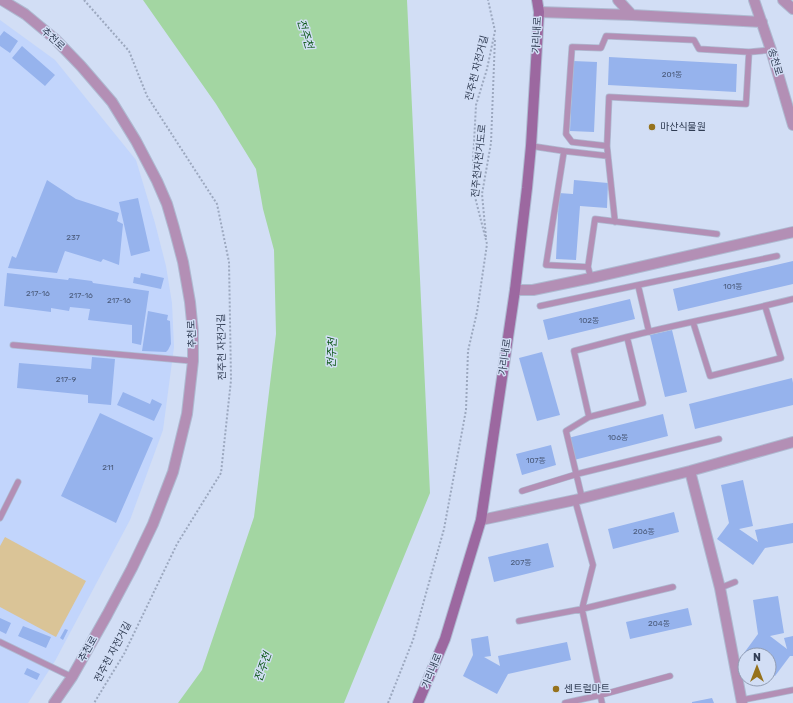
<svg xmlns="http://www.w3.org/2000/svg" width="793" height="703" viewBox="0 0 793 703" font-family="Rubik,'Noto Sans KR',sans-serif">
<rect width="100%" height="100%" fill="#d2def5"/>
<path fill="#c2d5fc" d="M 0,20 L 55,60 L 136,160 L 155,223 L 166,266 L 172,303 L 174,347 L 163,430 L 130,520 L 55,661 L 28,703 L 0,703 Z"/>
<path fill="#dac497" d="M 5,537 L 86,581 L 56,637 L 0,607 L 0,546 Z"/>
<path fill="#a3d6a2" d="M 143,0 L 407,0 L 430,493 L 344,703 L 178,703 L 202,670 L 254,517 L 276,334 L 274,250 L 263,209 L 256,169 L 216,104 Z"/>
<path fill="#96b3ed" d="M 4,31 L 18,41 L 10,53 L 0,46 L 0,36 Z
M 22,46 L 55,75 L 45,86 L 12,58 Z
M 609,57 L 737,64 L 736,92 L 608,85 Z
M 573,61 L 597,62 L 594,132 L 570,131 Z
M 47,180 L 76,199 L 119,213 L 117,221 L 123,224 L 119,265 L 103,259 L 101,262 L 65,251 L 57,273 L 8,268 L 12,256 L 16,258 Z
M 574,180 L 608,183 L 607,208 L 580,206 L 576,260 L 556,259 L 559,193 L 573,194 Z
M 138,198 L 150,251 L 131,256 L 119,202 Z
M 793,261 L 793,284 L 678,311 L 673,289 Z
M 7,273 L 68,280 L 69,278 L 92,281 L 93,283 L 149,291 L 141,345 L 132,343 L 132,325 L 88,320 L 90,309 L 70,307 L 69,311 L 51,308 L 51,312 L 4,306 Z
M 141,273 L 164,278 L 161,289 L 133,283 L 134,277 L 140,278 Z
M 630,299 L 635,319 L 548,340 L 543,320 Z
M 148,311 L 168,315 L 167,320 L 170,321 L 171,344 L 168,350 L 166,352 L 142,351 Z
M 672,330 L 687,392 L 665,397 L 650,335 Z
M 542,352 L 560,415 L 537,421 L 519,358 Z
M 92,357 L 115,359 L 111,405 L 88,403 L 88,395 L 17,388 L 19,363 L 91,369 Z
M 792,378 L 793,383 L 793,405 L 695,429 L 689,404 Z
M 123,392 L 150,404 L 152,399 L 162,404 L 154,421 L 117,405 Z
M 100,413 L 153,438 L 116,523 L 61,496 Z
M 663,414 L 668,436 L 574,460 L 568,438 Z
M 551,445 L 556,465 L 522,475 L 516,454 Z
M 743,480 L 753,526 L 739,529 L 758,542 L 755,530 L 793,523 L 793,543 L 765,548 L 753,565 L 717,539 L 729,523 L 721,485 Z
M 674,512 L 679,532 L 613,549 L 608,529 Z
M 548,543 L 554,567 L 494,582 L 488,557 Z
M 778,596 L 784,633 L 770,636 L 787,649 L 784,638 L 793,636 L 793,656 L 790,656 L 775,676 L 769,671 L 769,655 L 747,655 L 744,653 L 758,634 L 753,600 Z
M 688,608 L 692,625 L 630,639 L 626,622 Z
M 0,618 L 11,623 L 6,634 L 0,631 Z
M 23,626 L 51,637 L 46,648 L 18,636 Z
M 65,629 L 68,630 L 63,640 L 60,638 Z
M 488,636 L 491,656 L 484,657 L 500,666 L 498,656 L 567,642 L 571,660 L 508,674 L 497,694 L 463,676 L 473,655 L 471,639 Z
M 27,668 L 40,674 L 37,680 L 24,674 Z
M 712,698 L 714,703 L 692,703 L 692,702 Z"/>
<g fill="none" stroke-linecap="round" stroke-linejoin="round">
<g stroke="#aebad1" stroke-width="7">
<path id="lane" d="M 531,146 L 564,151 L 608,156 L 607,146 L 609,97 L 746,104 L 749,52
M 607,146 L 572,142 L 566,134 L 572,47 L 601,48 L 606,36 L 694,40 L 699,49 L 749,52 L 771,50
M 564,151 L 546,265 L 588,267
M 608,156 L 615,222
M 591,278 L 588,267 L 595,219 L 717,234
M 638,285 L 777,256
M 540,306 L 638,285 L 649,332
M 693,322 L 710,376 L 781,358 L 765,306
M 13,345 L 193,361
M 589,417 L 574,351 L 627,337
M 522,491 L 577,474 L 719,439
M 582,498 L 566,431 L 589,417 L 643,403 L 627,337 C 682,323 738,313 793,299
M 575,500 L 593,565 L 582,609 L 602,703
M 0,518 L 18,482
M 720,588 L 735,582
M 519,621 L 582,609 L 673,587
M 0,642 L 72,677
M 742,700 L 793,690
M 565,703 L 601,695 L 670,676"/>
</g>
<g stroke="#aebad1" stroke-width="12">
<path id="street" d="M 2,0 L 25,14 L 55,39 L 81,66 L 112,102 L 136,141 L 157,181 L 167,204 L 174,228 L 183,262 L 190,302 L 193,332 L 193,361 L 187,414 L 173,472 L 153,524 L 132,568 L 107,615 L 72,677 L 54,703
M 618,0 L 632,15
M 754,0 L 771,50 L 793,125
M 783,0 L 793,9
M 539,12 L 632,15 L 762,22
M 515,290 L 533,290 L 591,278 L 793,232
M 690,471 L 720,588 L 742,703
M 481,520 L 575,500 L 690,471 L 793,442"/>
</g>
<g stroke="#aebad1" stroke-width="12">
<path id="secondary" d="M 418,703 L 445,639 L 481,520 L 515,290 L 527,188 L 531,146 L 539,12 L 537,0"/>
</g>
<path stroke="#9ca8bf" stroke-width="2" stroke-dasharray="2 2" stroke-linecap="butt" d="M 84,0 L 129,51 L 147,96 L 217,204 L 229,262 L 231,380 L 221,473 L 177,544 L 124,654 L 94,703
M 486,237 L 482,194 L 491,143 L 495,38
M 388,703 L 413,640 L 444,529 L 466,410 L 468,351 L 477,312 L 487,244 L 475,197 L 473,161 L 476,105 L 487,69 L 495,31 L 488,0"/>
<use href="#lane" stroke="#b38fb5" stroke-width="5.5"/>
<use href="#street" stroke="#b38fb5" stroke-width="10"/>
<use href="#secondary" stroke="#9c68a0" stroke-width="10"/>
</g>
<g fill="#96721c" stroke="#d2def5" stroke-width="1.5">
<circle cx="652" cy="127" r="4"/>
<circle cx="556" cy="689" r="4"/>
</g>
<g text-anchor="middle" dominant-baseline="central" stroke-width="3" stroke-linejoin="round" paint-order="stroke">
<g font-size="8" fill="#4a5a7a">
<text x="672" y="74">201동</text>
<text x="73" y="237">237</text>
<text x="733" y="286">101동</text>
<text x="38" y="293">217-16</text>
<text x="81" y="295">217-16</text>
<text x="119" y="300">217-16</text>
<text x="589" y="320">102동</text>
<text x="66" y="379">217-9</text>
<text x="618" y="437">106동</text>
<text x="536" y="460">107동</text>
<text x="108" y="467">211</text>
<text x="644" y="531">206동</text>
<text x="521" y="562">207동</text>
<text x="659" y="623">204동</text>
</g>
<g font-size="10" fill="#303c53" stroke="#d2def5">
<text transform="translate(537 35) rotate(-87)">가리내로</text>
<text transform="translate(53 39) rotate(43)">추천로</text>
<text transform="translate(775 62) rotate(74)">송천로</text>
<text transform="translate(477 68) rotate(-76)">전주천 자전거길</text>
<text transform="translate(479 161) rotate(-84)">전주천자전거도로</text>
<text transform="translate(192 334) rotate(-92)">추천로</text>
<text transform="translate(222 347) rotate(-91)">전주천 자전거길</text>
<text transform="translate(505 357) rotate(-82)">가리내로</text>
<text transform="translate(88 649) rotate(-60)">추천로</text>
<text transform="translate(113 652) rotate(-62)">전주천 자전거길</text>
<text transform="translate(432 671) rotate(-68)">가리내로</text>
</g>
<g font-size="10" fill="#303c53" stroke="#d2def5" text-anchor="start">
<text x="660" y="127">마산식물원</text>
<text x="564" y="689">센트럴마트</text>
</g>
<g font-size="11" font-style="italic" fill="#0b5615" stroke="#d2def5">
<text transform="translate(305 34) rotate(73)">전주천</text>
<text transform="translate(332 353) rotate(-88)">전주천</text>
<text transform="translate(263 667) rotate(-71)">전주천</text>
</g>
</g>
<g transform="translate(757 667)"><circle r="19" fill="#d2def5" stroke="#919db4"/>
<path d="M0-3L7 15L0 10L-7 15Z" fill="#96721c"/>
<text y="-6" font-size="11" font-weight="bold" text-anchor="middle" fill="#303c53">N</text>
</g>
</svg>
